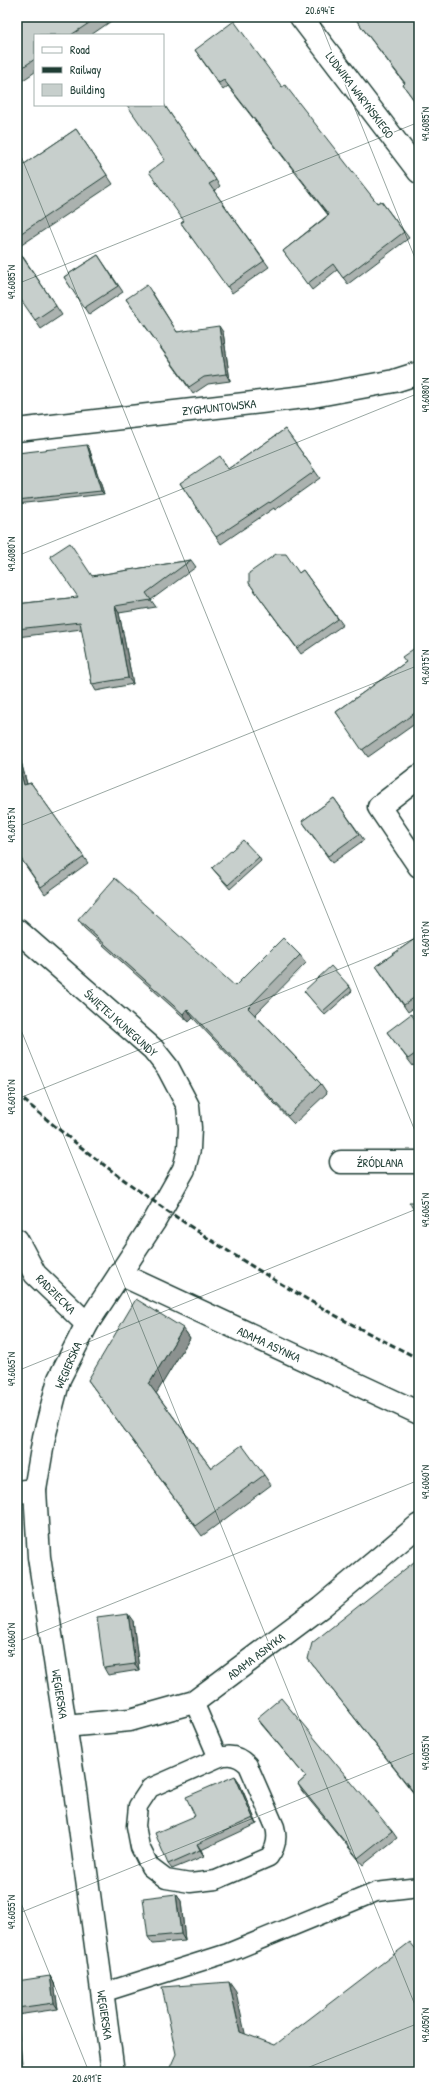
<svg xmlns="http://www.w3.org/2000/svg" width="436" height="2089" viewBox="0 0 436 2089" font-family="'Patrick Hand',sans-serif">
<rect width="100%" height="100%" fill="#fff"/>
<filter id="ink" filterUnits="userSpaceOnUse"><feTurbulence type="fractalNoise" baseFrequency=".025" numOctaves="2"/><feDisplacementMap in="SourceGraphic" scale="8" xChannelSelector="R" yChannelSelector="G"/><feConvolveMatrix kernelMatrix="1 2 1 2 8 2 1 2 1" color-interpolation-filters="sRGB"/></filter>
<g filter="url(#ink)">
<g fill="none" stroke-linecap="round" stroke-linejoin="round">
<g stroke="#1f3d34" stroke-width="21">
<path id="lane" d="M 194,1702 L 218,1758 L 150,1788 L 138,1806 L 136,1826 L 140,1847 L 150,1867 L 166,1879 L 190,1883 L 216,1880 L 269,1857 C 276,1848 278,1838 275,1827 L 248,1765 C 239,1756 229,1753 218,1758
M 102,1993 L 228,1953 L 376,1892 L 419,1887"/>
</g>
<g stroke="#1f3d34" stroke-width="25">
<path id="street" d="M 301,17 L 419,172
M 419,776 L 379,807 L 419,866
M 341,1162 L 419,1162
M 17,1240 L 35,1274 L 87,1324
M 120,1274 L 419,1413
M 17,1492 L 35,1490
M 65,1726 L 130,1720 L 194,1702 L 321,1607 L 419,1525"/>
</g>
<g stroke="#1f3d34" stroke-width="25">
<path id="secondary" d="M 17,430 L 313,396 L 394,381 L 419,373
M 17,930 L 153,1049 L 168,1068 L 188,1106 L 190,1128 L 189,1149 L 184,1169 L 154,1222 L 87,1324 L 59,1379 L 44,1437 L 35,1490 L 39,1557 L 74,1783 L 113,2072"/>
</g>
<use href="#lane" stroke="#fff" stroke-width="18"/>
<use href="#street" stroke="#fff" stroke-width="22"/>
<use href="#secondary" stroke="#fff" stroke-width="22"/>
<path stroke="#1f3d34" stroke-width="3" stroke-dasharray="6 3" stroke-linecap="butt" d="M 17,1094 C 107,1173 208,1242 312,1302 C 347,1323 383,1340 419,1359"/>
</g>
<path fill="#abb2af" stroke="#1f3d34" d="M 17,17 L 117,17 L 91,35 L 35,35 L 35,72 L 17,84 Z
M 354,17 L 419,17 L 419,107 L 403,85 L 405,84 Z
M 195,50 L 282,87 L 377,203 L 381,201 L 409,238 L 348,284 L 337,270 L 312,290 L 283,251 L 328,215 L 228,86 L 223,90 Z
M 163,103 L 220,186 L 214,191 L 269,267 L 232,293 L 181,223 L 184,221 L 165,160 Z
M 76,129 L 113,184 L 17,248 L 17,169 Z
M 17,248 L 62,315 L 41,329 L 35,320 Z
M 98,255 L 123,292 L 89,315 L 64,277 Z
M 152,292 L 177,332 L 223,332 L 230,381 L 208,384 L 193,394 L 126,299 Z
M 285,429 L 320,478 L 275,510 L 274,508 L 221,544 L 180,483 L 228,469 Z
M 89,448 L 104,494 L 17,504 L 17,453 Z
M 191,560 L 196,567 L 151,600 L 156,607 L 119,613 L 133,684 L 96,691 L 92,684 L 82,629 L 17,637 L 17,604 L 78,597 L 92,576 Z
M 303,570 L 343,625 L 301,654 L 249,583 L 299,573 Z
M 419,645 L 419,721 L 368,757 L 336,712 L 406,662 Z
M 17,747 L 27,784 L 31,783 L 88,863 L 45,894 L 17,853 Z
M 334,798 L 364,840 L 332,863 L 302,821 Z
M 259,857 L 261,861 L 230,889 L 212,868 Z
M 78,920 L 235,986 L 300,955 L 306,963 L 255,1015 L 321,1084 L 327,1093 L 294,1124 L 193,1018 L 189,1022 L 84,928 Z
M 419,936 L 419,1004 L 408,1012 L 376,966 Z
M 350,987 L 352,991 L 325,1015 L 304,991 Z
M 419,1025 L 419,1061 L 413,1066 L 387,1032 Z
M 183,1328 L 190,1338 L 156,1393 L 211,1468 L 264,1475 L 271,1485 L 202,1536 L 88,1380 Z
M 419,1558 L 419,1800 L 316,1669 L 308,1659 Z
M 133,1621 L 139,1670 L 108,1675 L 104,1668 Z
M 257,1718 L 392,1831 L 397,1838 L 363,1865 L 302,1791 L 298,1784 L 306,1777 L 262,1725 Z
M 235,1776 L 239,1782 L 257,1824 L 201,1850 L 204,1856 L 172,1869 L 168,1864 L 195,1816 Z
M 176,1894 L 181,1901 L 185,1941 L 153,1944 L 148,1937 Z
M 17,1981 L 54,1983 L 58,2009 L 17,2015 Z"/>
<path fill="#8b918f" stroke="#1f3d34" d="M 219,326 L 223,332 L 230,381 L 226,374 Z
M 87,445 L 89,448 L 104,494 L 101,491 Z
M 115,606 L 119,613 L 133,684 L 128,678 Z
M 17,747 L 29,792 L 24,785 L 17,759 Z
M 187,1009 L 193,1018 L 189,1022 L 183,1014 Z
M 183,1328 L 190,1338 L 156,1394 L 149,1384 Z
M 128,1614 L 133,1621 L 139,1670 L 135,1664 Z
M 235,1776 L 239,1782 L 257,1824 L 253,1818 Z
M 197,1844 L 201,1850 L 204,1856 L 200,1850 Z
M 176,1894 L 181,1901 L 185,1941 L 181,1934 Z
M 50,1976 L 54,1983 L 58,2009 L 54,2003 Z
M 229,1982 L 236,1992 L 247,2042 L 240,2032 Z
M 17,2016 L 23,2072 L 19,2072 L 17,2050 Z"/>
<path fill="#c7cfcc" stroke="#1f3d34" d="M 17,17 L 98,17 L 71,35 L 35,35 L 35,59 L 17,71 Z
M 354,17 L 419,17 L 419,107 L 403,85 L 405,83 Z
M 234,21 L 282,87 L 285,85 L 377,203 L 381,201 L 404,232 L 343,278 L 333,264 L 307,284 L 283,251 L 329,215 L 224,80 L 219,83 L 195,50 Z
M 163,103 L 216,180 L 209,184 L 264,261 L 227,287 L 181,223 L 184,221 L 149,172 L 165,160 L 127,105 L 163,105 Z
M 76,129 L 107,175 L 17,236 L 17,169 Z
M 17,249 L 56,306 L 35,320 L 17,294 Z
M 98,255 L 118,286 L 84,308 L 64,277 Z
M 147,285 L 177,332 L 219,326 L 226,374 L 204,377 L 189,387 L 126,299 Z
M 285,429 L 315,471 L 270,503 L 269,502 L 216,537 L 180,483 L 220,456 L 228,469 Z
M 87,445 L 101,491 L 17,500 L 17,453 Z
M 70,543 L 92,576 L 191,560 L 146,593 L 151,600 L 115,606 L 128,678 L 92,684 L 80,622 L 17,629 L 17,604 L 78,597 L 50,556 Z
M 276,554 L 286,554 L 299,573 L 303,570 L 338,619 L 297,648 L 249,583 L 249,573 Z
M 419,645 L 419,710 L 362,750 L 336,712 L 406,662 L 402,657 Z
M 17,759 L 24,785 L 31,783 L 84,857 L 41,887 L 17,853 Z
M 334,798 L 359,834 L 328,856 L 302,821 Z
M 243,840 L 259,857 L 228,885 L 212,868 Z
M 115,878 L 235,986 L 283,938 L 300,955 L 248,1008 L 321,1084 L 288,1116 L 187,1009 L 183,1014 L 78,920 Z
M 419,936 L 419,994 L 404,1005 L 376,966 Z
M 331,966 L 350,987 L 322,1012 L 304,991 Z
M 411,1014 L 419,1025 L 419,1051 L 408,1059 L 387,1032 Z
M 409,1202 L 419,1202 L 419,1218 Z
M 136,1299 L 183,1328 L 149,1384 L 211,1468 L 242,1445 L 264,1475 L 195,1526 L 88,1380 Z
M 419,1558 L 419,1799 L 308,1659 L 312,1643 Z
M 128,1614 L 135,1664 L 104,1668 L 97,1618 Z
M 281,1698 L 392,1831 L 358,1858 L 298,1784 L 306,1777 L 257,1718 Z
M 235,1776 L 253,1818 L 197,1844 L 200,1850 L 168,1864 L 155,1833 L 195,1816 L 186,1797 Z
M 176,1894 L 181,1934 L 148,1937 L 143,1898 Z
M 410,1942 L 419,1953 L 419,2072 L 168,2072 L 176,2054 L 162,1987 L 229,1982 L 240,2032 L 275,2045 Z
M 50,1976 L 54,2003 L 17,2008 L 17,1981 Z
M 17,2050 L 19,2072 L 17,2072 Z"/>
</g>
<path fill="none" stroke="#1f3d34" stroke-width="1" stroke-opacity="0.45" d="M 318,17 L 419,268M 17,146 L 419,1141M 17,284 L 419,122M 17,556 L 419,393M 17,827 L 419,665M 17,1020 L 419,2015M 17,1099 L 419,937M 17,1371 L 419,1208M 17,1642 L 419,1480M 17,1893 L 89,2072M 17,1914 L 419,1751M 297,2072 L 419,2023"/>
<g text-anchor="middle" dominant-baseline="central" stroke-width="3" stroke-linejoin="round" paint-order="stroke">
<g font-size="12" fill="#1f3d34" stroke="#fff">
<text transform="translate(360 95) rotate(53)">LUDWIKA WARYŃSKIEGO</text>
<text transform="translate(219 407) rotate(-6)">ZYGMUNTOWSKA</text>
<text transform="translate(121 1023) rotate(42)">ŚWIĘTEJ KUNEGUNDY</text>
<text x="380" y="1162">ŹRÓDLANA</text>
<text transform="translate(56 1294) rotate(45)">RADZIECKA</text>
<text transform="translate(269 1344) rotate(25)">ADAMA ASYNKA</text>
<text transform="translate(68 1365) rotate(-66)">WĘGIERSKA</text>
<text transform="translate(256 1656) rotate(-37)">ADAMA ASNYKA</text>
<text transform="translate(60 1694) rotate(81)">WĘGIERSKA</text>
<text transform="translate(105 2015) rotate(82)">WĘGIERSKA</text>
</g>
</g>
<rect width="436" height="2089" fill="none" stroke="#fff" stroke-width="44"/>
<rect x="34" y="34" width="130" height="72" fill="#ffffff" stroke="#a5b1ae"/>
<rect x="42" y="47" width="20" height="6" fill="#ffffff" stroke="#a5b1ae"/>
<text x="70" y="54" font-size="12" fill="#1f3d34">Road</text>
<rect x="42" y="67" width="20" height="6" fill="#1f3d34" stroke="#a5b1ae"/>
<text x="70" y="74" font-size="12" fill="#1f3d34">Railway</text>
<rect x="42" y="84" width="20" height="12" fill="#c7cfcc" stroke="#a5b1ae"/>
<text x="70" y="94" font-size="12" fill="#1f3d34">Building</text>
<rect x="22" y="22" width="392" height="2045" fill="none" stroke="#1f3d34" stroke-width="1.5"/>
<g font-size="10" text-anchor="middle" fill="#1f3d34">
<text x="320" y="14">20.694°E</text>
<text transform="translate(425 124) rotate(-90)" y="4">49.6085°N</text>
<text transform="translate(11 282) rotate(-90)" y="4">49.6085°N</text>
<text transform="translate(425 395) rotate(-90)" y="4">49.6080°N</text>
<text transform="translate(11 554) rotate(-90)" y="4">49.6080°N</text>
<text transform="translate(425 667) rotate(-90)" y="4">49.6075°N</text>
<text transform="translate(11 825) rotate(-90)" y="4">49.6075°N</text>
<text transform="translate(425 939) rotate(-90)" y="4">49.6070°N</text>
<text transform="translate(11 1097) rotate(-90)" y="4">49.6070°N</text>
<text transform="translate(425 1210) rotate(-90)" y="4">49.6065°N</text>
<text transform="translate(11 1369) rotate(-90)" y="4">49.6065°N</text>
<text transform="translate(425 1482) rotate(-90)" y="4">49.6060°N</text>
<text transform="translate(11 1640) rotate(-90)" y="4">49.6060°N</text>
<text transform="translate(425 1753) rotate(-90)" y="4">49.6055°N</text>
<text transform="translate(11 1912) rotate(-90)" y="4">49.6055°N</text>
<text transform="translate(425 2025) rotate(-90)" y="4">49.6050°N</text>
<text x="87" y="2082">20.691°E</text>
</g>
</svg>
